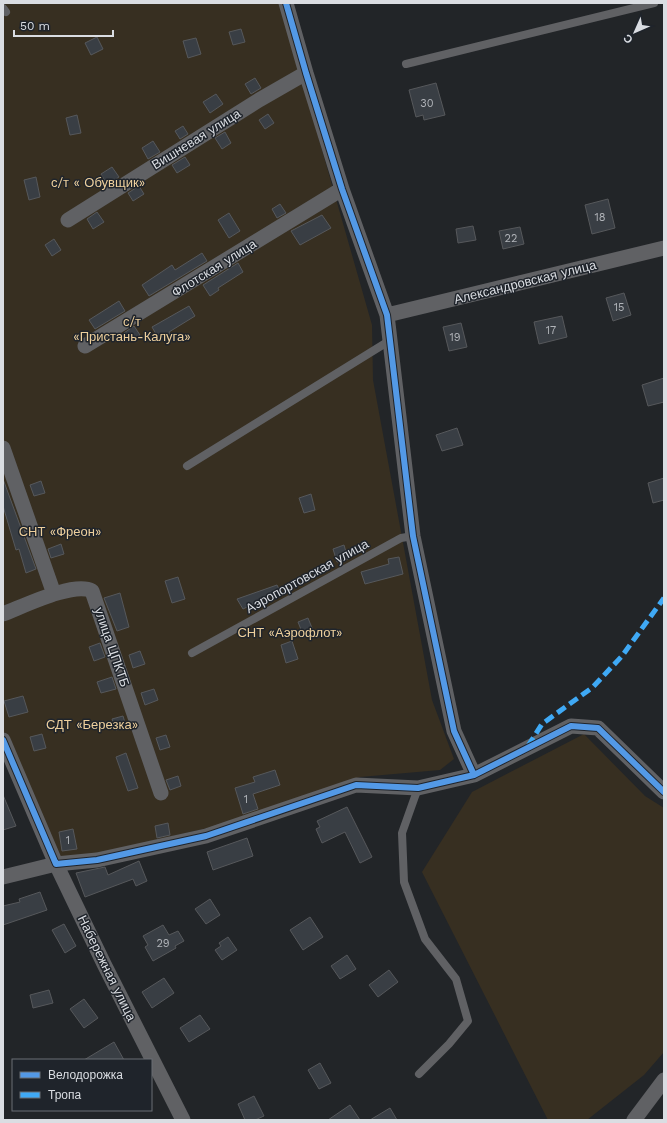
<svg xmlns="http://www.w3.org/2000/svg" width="667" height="1123" viewBox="0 0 667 1123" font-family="'Work Sans',sans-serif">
<rect width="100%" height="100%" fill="#222528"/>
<path fill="#372f21" d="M 3,3 L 280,3 L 372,325 L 373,380 L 432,700 L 454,759 L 440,770 L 360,777 L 225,824 L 56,863 L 3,742 Z
M 584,734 L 645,796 L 664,808 L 664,1052 L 644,1075 L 587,1120 L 548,1120 L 422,872 L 472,792 Z"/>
<path fill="#393e44" stroke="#56585b" d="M 241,29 L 245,42 L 233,45 L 229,32 Z
M 97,37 L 103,49 L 91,55 L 85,43 Z
M 196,38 L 201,54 L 188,58 L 183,41 Z
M 255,78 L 261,88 L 251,94 L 245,84 Z
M 436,83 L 445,115 L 424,120 L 423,115 L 416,117 L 409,90 Z
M 216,94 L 223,104 L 210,113 L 203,102 Z
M 268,114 L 274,123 L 265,129 L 259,120 Z
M 77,115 L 81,133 L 70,135 L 66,118 Z
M 183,126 L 188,134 L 180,139 L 175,131 Z
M 225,132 L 231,143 L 222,149 L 215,138 Z
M 153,141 L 160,152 L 148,159 L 142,148 Z
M 185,157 L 190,165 L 177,173 L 172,165 Z
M 112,167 L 119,177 L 107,185 L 101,174 Z
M 36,177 L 40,197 L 29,200 L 24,180 Z
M 139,186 L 144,194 L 133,201 L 128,193 Z
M 608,199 L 615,228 L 592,234 L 585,205 Z
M 280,204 L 286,213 L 277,218 L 272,209 Z
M 97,212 L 104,222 L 93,229 L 87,219 Z
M 229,213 L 240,231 L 229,238 L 218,220 Z
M 322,215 L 331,228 L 300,245 L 291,231 Z
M 473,226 L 476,240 L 458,243 L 456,229 Z
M 520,227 L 524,244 L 503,249 L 499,231 Z
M 54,239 L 61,250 L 52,256 L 45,245 Z
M 202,253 L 207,261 L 149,296 L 142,285 L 172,265 L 175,270 Z
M 238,263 L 243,272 L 218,288 L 219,290 L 210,296 L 203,285 Z
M 624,293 L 631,315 L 613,321 L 606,298 Z
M 119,301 L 125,311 L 95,329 L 89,320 Z
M 189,306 L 195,316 L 169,332 L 170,334 L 160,341 L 152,327 Z
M 562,316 L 567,337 L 539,344 L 534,322 Z
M 461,323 L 467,347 L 449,351 L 443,327 Z
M 134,326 L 140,335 L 129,342 L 124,333 Z
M 664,378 L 664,402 L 648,406 L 642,385 Z
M 457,428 L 463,445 L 442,451 L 436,435 Z
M 664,478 L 664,500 L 653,503 L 648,483 Z
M 3,479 L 36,569 L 26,573 L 19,549 L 16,550 L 3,506 Z
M 41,481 L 45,493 L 34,496 L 30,485 Z
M 311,494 L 315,510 L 304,513 L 299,498 Z
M 61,544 L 64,554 L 51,558 L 48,549 Z
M 344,545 L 348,559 L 337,562 L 333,549 Z
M 399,557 L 403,574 L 365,584 L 361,572 L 389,564 L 388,559 Z
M 178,577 L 185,599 L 172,603 L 165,581 Z
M 277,585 L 280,591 L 243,609 L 237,599 Z
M 120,593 L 129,627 L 117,631 L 104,598 Z
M 308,618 L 314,633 L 304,637 L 298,622 Z
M 292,641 L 298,659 L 286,663 L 281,645 Z
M 100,643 L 105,657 L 94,661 L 89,647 Z
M 140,651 L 145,664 L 133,668 L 129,655 Z
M 112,677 L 116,689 L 101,693 L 97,682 Z
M 154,689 L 158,700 L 145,705 L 141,693 Z
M 23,696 L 28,712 L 9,717 L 4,701 Z
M 123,716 L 126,726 L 116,730 L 112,719 Z
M 42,734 L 46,748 L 34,751 L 30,737 Z
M 166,735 L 170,747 L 160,750 L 156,738 Z
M 126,753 L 138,788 L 128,791 L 116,757 Z
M 275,770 L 280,785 L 253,794 L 258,809 L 243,814 L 235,788 L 255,782 L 253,777 Z
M 178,776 L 181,786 L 170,790 L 166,780 Z
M 3,795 L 16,826 L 3,830 Z
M 347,807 L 372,857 L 360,863 L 345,832 L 322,843 L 316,829 L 320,827 L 317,821 Z
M 168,823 L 170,835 L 157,838 L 155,826 Z
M 73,829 L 77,849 L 62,851 L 59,832 Z
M 247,838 L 253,856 L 213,870 L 207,852 Z
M 139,861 L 147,881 L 136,886 L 133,879 L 85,897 L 76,873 L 105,867 L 108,875 Z
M 40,892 L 47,910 L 3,925 L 3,906 L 20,902 L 19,899 Z
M 210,899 L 220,915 L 206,924 L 195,909 Z
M 310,917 L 323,937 L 303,950 L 290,930 Z
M 64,924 L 76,946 L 65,953 L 52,930 Z
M 163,925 L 169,935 L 178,931 L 184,941 L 175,946 L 176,948 L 153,961 L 145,947 L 148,945 L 143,936 Z
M 228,937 L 237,950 L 222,960 L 215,950 L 221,946 L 219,943 Z
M 347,955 L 356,969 L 340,979 L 331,966 Z
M 389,970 L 398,982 L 378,997 L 369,985 Z
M 164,978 L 174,993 L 152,1008 L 142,992 Z
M 49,990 L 53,1003 L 33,1008 L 30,995 Z
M 84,999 L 98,1018 L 84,1028 L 70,1009 Z
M 200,1015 L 210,1029 L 189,1042 L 180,1028 Z
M 114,1042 L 124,1060 L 84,1060 Z
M 320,1063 L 331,1083 L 319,1089 L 308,1070 Z
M 254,1096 L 264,1116 L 255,1120 L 245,1120 L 238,1104 Z
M 350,1105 L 360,1120 L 328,1120 Z
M 390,1108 L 397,1120 L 370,1120 Z"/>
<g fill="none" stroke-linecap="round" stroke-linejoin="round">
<path stroke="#606164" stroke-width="8" d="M 3,8 L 6,12
M 406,64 L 654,3
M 187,466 L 389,341
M 192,653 L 401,538 L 413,536
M 418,788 L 402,833 L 404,882 L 425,939 L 456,979 L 468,1021 L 449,1044 L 419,1074"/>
<path stroke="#606164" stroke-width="15" d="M 286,3 L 306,73 L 342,189 L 387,315 L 413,536 L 454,731 L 474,775
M 68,220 L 259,100 L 306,73
M 387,315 L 664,248
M 85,346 L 342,189
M 3,448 L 54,594
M 3,614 C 22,607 74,581 92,591 L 161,793
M 3,740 L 56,864 L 97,860 L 206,836 L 356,785 L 418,788 L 474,775 L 571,726 L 598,728 L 664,792
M 3,877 L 56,864 L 104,964 L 183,1120
M 634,1120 L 664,1080"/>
<path stroke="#3fa9f5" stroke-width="5" stroke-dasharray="10 5" stroke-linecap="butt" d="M 528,746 L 542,724 L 593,687 L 622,656 L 664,598"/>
<g stroke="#1f242b" stroke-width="8">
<path id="cycleway" d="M 286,3 L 306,73 L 342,189 L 387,315 L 413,536 L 454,731 L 474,775
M 3,740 L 56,864 L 97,860 L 206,836 L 356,785 L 418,788 L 474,775 L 571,726 L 598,728 L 664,792"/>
</g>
<use href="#cycleway" stroke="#5399e6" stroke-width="6"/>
</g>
<g text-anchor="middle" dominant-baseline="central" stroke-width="3" stroke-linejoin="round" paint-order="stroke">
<g font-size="11" fill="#b2b5ba">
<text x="427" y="103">30</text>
<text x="600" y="217">18</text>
<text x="511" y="238">22</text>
<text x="619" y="307">15</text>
<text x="551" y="330">17</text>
<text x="455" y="337">19</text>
<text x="246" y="799">1</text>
<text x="68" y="840">1</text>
<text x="163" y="943">29</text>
</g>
<g font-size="13" fill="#dadde2" stroke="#1f242b">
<text transform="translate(196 139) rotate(-32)">Вишневая улица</text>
<text transform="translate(214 268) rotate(-32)">Флотская улица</text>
<text transform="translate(525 282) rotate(-14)">Александровская улица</text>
<text transform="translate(307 576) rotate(-29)">Аэропортовская улица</text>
<text transform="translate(112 647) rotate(71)">улица ЦПКТБ</text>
<text transform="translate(107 968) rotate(64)">Набережная улица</text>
</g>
<g font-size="13" fill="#edcf9c" stroke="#1f242b">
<text x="98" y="182">с/т « Обувщик»</text>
<text x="132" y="321">с/т<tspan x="132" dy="15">«Пристань-Калуга»</tspan></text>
<text x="60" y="531">СНТ «Фреон»</text>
<text x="290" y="632">СНТ «Аэрофлот»</text>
<text x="92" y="724">СДТ «Березка»</text>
</g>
</g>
<rect width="667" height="1123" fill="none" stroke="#dadde2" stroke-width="8"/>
<rect x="12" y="1059" width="140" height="52" fill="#1f242b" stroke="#6a6e74"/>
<rect x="20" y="1072" width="20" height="6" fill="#5399e6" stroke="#6a6e74"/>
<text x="48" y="1079" font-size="12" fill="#dadde2">Велодорожка</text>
<rect x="20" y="1092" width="20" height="6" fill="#3fa9f5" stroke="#6a6e74"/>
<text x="48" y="1099" font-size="12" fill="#dadde2">Тропа</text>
<g transform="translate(635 32) rotate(225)" stroke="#1f242b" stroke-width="3" paint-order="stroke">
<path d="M0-3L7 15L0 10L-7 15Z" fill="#dadde2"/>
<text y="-6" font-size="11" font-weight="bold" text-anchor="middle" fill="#dadde2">С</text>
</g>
<path d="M14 30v6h99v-6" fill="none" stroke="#dadde2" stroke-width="2"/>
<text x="20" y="30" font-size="12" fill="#dadde2" stroke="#1f242b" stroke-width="3" paint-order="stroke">50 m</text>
</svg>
